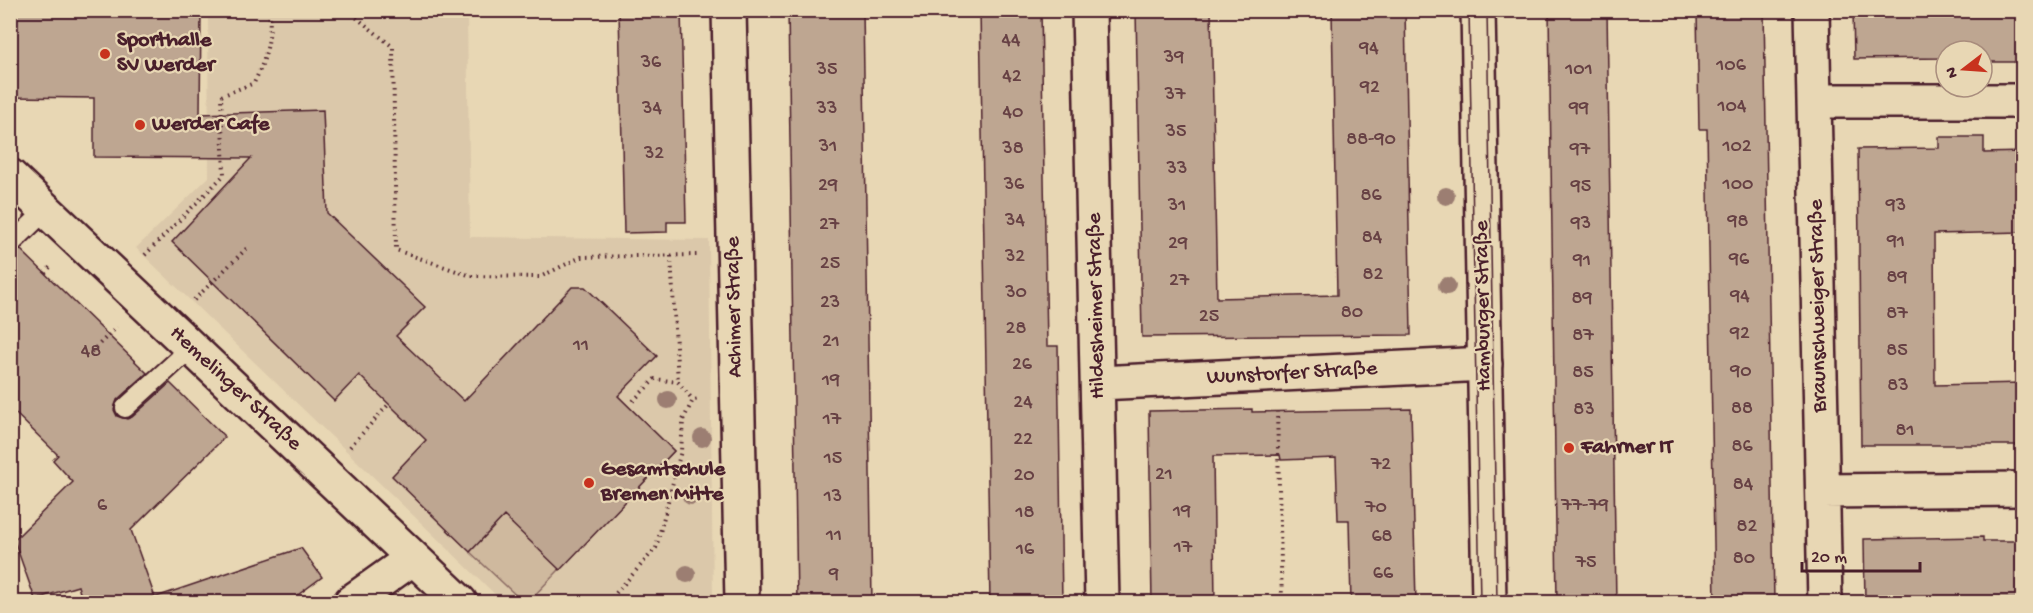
<svg xmlns="http://www.w3.org/2000/svg" width="2033" height="613" viewBox="0 0 2033 613" font-family="'Gochi Hand',sans-serif">
<rect width="100%" height="100%" fill="#e8d7b4"/>
<filter id="ink" filterUnits="userSpaceOnUse"><feTurbulence type="fractalNoise" baseFrequency=".0167" numOctaves="2"/><feDisplacementMap in="SourceGraphic" scale="12" xChannelSelector="R" yChannelSelector="G"/><feConvolveMatrix kernelMatrix="1 2 1 2 8 2 1 2 1" color-interpolation-filters="sRGB"/></filter>
<g filter="url(#ink)">
<path fill="#dbc8aa" d="M 208,11 L 467,11 L 470,237 L 709,240 L 713,602 L 503,602 L 136,248 L 209,177 Z"/>
<path fill="#cfb99e" stroke="#8c6c64" stroke-width="1.5" d="M 618,396 L 674,451 L 528,602 L 523,602 L 470,552 Z"/>
<path fill="#bea691" stroke="#4a1f2b" stroke-width="1.5" d="M 10,10 L 201,10 L 200,114 L 323,110 L 327,213 L 425,307 L 396,336 L 464,401 L 572,287 L 585,287 L 657,356 L 618,396 L 674,451 L 560,570 L 504,516 L 470,552 L 392,476 L 426,440 L 359,375 L 334,401 L 172,242 L 251,158 L 94,157 L 94,98 L 10,97 Z
M 619,10 L 681,10 L 686,222 L 667,222 L 667,232 L 624,233 Z
M 788,10 L 863,10 L 872,603 L 797,603 Z
M 980,10 L 1041,10 L 1047,346 L 1058,346 L 1062,603 L 990,603 Z
M 1136,10 L 1211,10 L 1217,298 L 1337,295 L 1332,10 L 1405,10 L 1411,335 L 1142,337 Z
M 1549,10 L 1607,10 L 1616,603 L 1557,603 Z
M 1697,10 L 1764,10 L 1774,603 L 1715,603 L 1707,129 L 1699,129 Z
M 1853,10 L 2022,10 L 2022,62 L 1982,62 L 1982,51 L 1946,51 L 1946,58 L 1854,59 Z
M 1939,137 L 1984,137 L 1984,153 L 2022,152 L 2022,232 L 1934,234 L 1935,385 L 2022,383 L 2022,445 L 1861,445 L 1858,149 L 1939,148 Z
M 21,250 L 147,373 L 117,400 L 114,410 L 117,416 L 127,419 L 132,417 L 170,383 L 225,437 L 131,530 L 157,603 L 83,603 L 78,586 L 35,599 L 14,540 L 73,482 L 53,460 L 58,455 L 10,408 L 10,253 Z
M 1252,409 L 1252,412 L 1411,409 L 1416,603 L 1351,603 L 1349,520 L 1338,520 L 1336,458 L 1281,460 L 1280,455 L 1213,456 L 1215,603 L 1152,603 L 1149,411 Z
M 1983,537 L 1983,541 L 2022,541 L 2022,603 L 1865,603 L 1864,539 Z
M 301,548 L 322,577 L 287,603 L 157,603 L 156,597 Z"/>
<g fill="none" stroke-linecap="round" stroke-linejoin="round">
<g stroke="#4a1f2b" stroke-width="22">
<path id="service" d="M 13,242 L 46,210
M 125,408 L 191,348"/>
</g>
<g stroke="#4a1f2b" stroke-width="38">
<path id="minor" d="M 729,10 L 742,602
M 1089,10 L 1102,602
M 1812,10 L 1825,602
M 1815,101 L 2022,101
M 10,176 L 460,602
M 1099,383 L 1485,364
M 1823,491 L 2022,489
M 351,602 L 413,558"/>
</g>
<g stroke="#4a1f2b" stroke-width="38">
<path id="tertiary" d="M 1478,10 L 1489,602"/>
</g>
<path stroke="#4a1f2b" stroke-width="4" stroke-dasharray="1.5 4.5" stroke-linecap="butt" d="M 347,10 L 393,47 L 396,250 L 471,276 L 540,277 L 581,257 L 697,255
M 145,255 L 224,175 L 221,96 L 254,83 C 266,58 272,38 269,10
M 671,256 L 678,382
M 45,273 L 51,266
M 194,300 L 247,248
M 91,352 L 117,327
M 633,401 L 655,379 L 678,382 L 693,400
M 1277,411 L 1282,602
M 350,447 L 389,404
M 608,602 L 656,548 L 681,451 L 683,420 L 693,400 L 700,399"/>
<use href="#service" stroke="#e8d7b4" stroke-width="18"/>
<use href="#minor" stroke="#e8d7b4" stroke-width="33"/>
<use href="#tertiary" stroke="#e8d7b4" stroke-width="33"/>
<path stroke="#4a1f2b" stroke-width="1.5" d="M 1469,10 L 1480,602
M 1487,10 L 1497,602"/>
</g>
<g fill="#9c7e72">
<circle cx="1446" cy="196" r="9"/>
<circle cx="1447" cy="286" r="9"/>
<circle cx="668" cy="400" r="9"/>
<circle cx="702" cy="438" r="9"/>
<circle cx="691" cy="496" r="9"/>
<circle cx="687" cy="574" r="9"/>
</g>
</g>
<g fill="#c8321e" stroke="#e8d7b4" stroke-width="2">
<circle cx="105" cy="54" r="6"/>
<circle cx="140" cy="125" r="6"/>
<circle cx="1569" cy="448" r="6"/>
<circle cx="589" cy="483" r="6"/>
</g>
<g text-anchor="middle" dominant-baseline="central" stroke-width="4.5" stroke-linejoin="round" paint-order="stroke">
<g font-size="20" fill="#674144">
<text x="1011" y="41">44</text>
<text x="1369" y="49">94</text>
<text x="1174" y="58">39</text>
<text x="651" y="63">36</text>
<text x="1731" y="66">106</text>
<text x="827" y="70">35</text>
<text x="1579" y="70">101</text>
<text x="1012" y="77">42</text>
<text x="1370" y="88">92</text>
<text x="1175" y="95">37</text>
<text x="1732" y="107">104</text>
<text x="652" y="109">34</text>
<text x="827" y="109">33</text>
<text x="1579" y="109">99</text>
<text x="1013" y="113">40</text>
<text x="1176" y="132">35</text>
<text x="1371" y="140">88-90</text>
<text x="828" y="147">31</text>
<text x="1737" y="147">102</text>
<text x="1013" y="149">38</text>
<text x="1580" y="150">97</text>
<text x="654" y="154">32</text>
<text x="1177" y="169">33</text>
<text x="1014" y="185">36</text>
<text x="1738" y="185">100</text>
<text x="828" y="186">29</text>
<text x="1581" y="187">95</text>
<text x="1371" y="196">86</text>
<text x="1177" y="206">31</text>
<text x="1896" y="206">93</text>
<text x="1015" y="221">34</text>
<text x="1738" y="222">98</text>
<text x="1581" y="224">93</text>
<text x="829" y="225">27</text>
<text x="1372" y="238">84</text>
<text x="1896" y="242">91</text>
<text x="1178" y="244">29</text>
<text x="1015" y="257">32</text>
<text x="1739" y="260">96</text>
<text x="1582" y="261">91</text>
<text x="830" y="264">25</text>
<text x="1373" y="275">82</text>
<text x="1897" y="278">89</text>
<text x="1179" y="281">27</text>
<text x="1016" y="293">30</text>
<text x="1740" y="297">94</text>
<text x="1582" y="299">89</text>
<text x="830" y="303">23</text>
<text x="1352" y="313">80</text>
<text x="1897" y="314">87</text>
<text x="1209" y="317">25</text>
<text x="1016" y="329">28</text>
<text x="1740" y="334">92</text>
<text x="1583" y="336">87</text>
<text x="831" y="342">21</text>
<text x="581" y="346">11</text>
<text x="1897" y="351">85</text>
<text x="91" y="352">48</text>
<text x="1022" y="365">26</text>
<text x="1741" y="372">90</text>
<text x="1583" y="373">85</text>
<text x="831" y="381">19</text>
<text x="1898" y="386">83</text>
<text x="1023" y="403">24</text>
<text x="1742" y="409">88</text>
<text x="1584" y="410">83</text>
<text x="832" y="420">17</text>
<text x="1905" y="431">81</text>
<text x="1023" y="440">22</text>
<text x="1742" y="447">86</text>
<text x="833" y="459">15</text>
<text x="1381" y="465">72</text>
<text x="1164" y="475">21</text>
<text x="1024" y="476">20</text>
<text x="1743" y="485">84</text>
<text x="833" y="497">13</text>
<text x="102" y="506">6</text>
<text x="1585" y="506">77-79</text>
<text x="1376" y="508">70</text>
<text x="1182" y="512">19</text>
<text x="1025" y="513">18</text>
<text x="1747" y="527">82</text>
<text x="834" y="536">11</text>
<text x="1382" y="537">68</text>
<text x="1183" y="548">17</text>
<text x="1025" y="550">16</text>
<text x="1744" y="559">80</text>
<text x="1586" y="563">75</text>
<text x="1383" y="574">66</text>
<text x="834" y="575">9</text>
</g>
<g font-size="22" font-weight="bold" fill="#4a1f2b" stroke="#e8d7b4" text-anchor="start">
<text x="117" y="41">Sporthalle<tspan x="117" dy="25">SV Werder</tspan></text>
<text x="152" y="125">Werder Cafe</text>
<text x="1581" y="448">Fahrner IT</text>
<text x="601" y="470">Gesamtschule<tspan x="601" dy="25">Bremen Mitte</tspan></text>
</g>
<g font-size="22" fill="#4a1f2b" stroke="#e8d7b4">
<text transform="translate(1097 306) rotate(-91)">Hildesheimer Straße</text>
<text transform="translate(1484 306) rotate(-91)">Hamburger Straße</text>
<text transform="translate(1819 306) rotate(-91)">Braunschweiger Straße</text>
<text transform="translate(735 307) rotate(-91)">Achimer Straße</text>
<text transform="translate(1292 374) rotate(-3)">Wunstorfer Straße</text>
<text transform="translate(235 389) rotate(43)">Hemelinger Straße</text>
</g>
</g>
<rect width="2033" height="613" fill="none" stroke="#e8d7b4" stroke-width="36"/>
<rect x="18" y="18" width="1997" height="577" fill="none" stroke="#4a1f2b" stroke-width="2" filter="url(#ink)"/>
<g transform="translate(1964 69) rotate(253)"><circle r="28" fill="#e8d7b4" stroke="#a98d7d" stroke-width="1.5"/>
<path d="M0-4.5L10 22L0 15L-10 22Z" fill="#c8321e"/>
<text y="-9" font-size="16" font-weight="bold" text-anchor="middle" fill="#4a1f2b">N</text>
</g>
<path d="M1802 562v9h118v-9" fill="none" stroke="#4a1f2b" stroke-width="3"/>
<text x="1811" y="562" font-size="18" fill="#4a1f2b" stroke="#e8d7b4" stroke-width="4.5" paint-order="stroke">20 m</text>
</svg>
